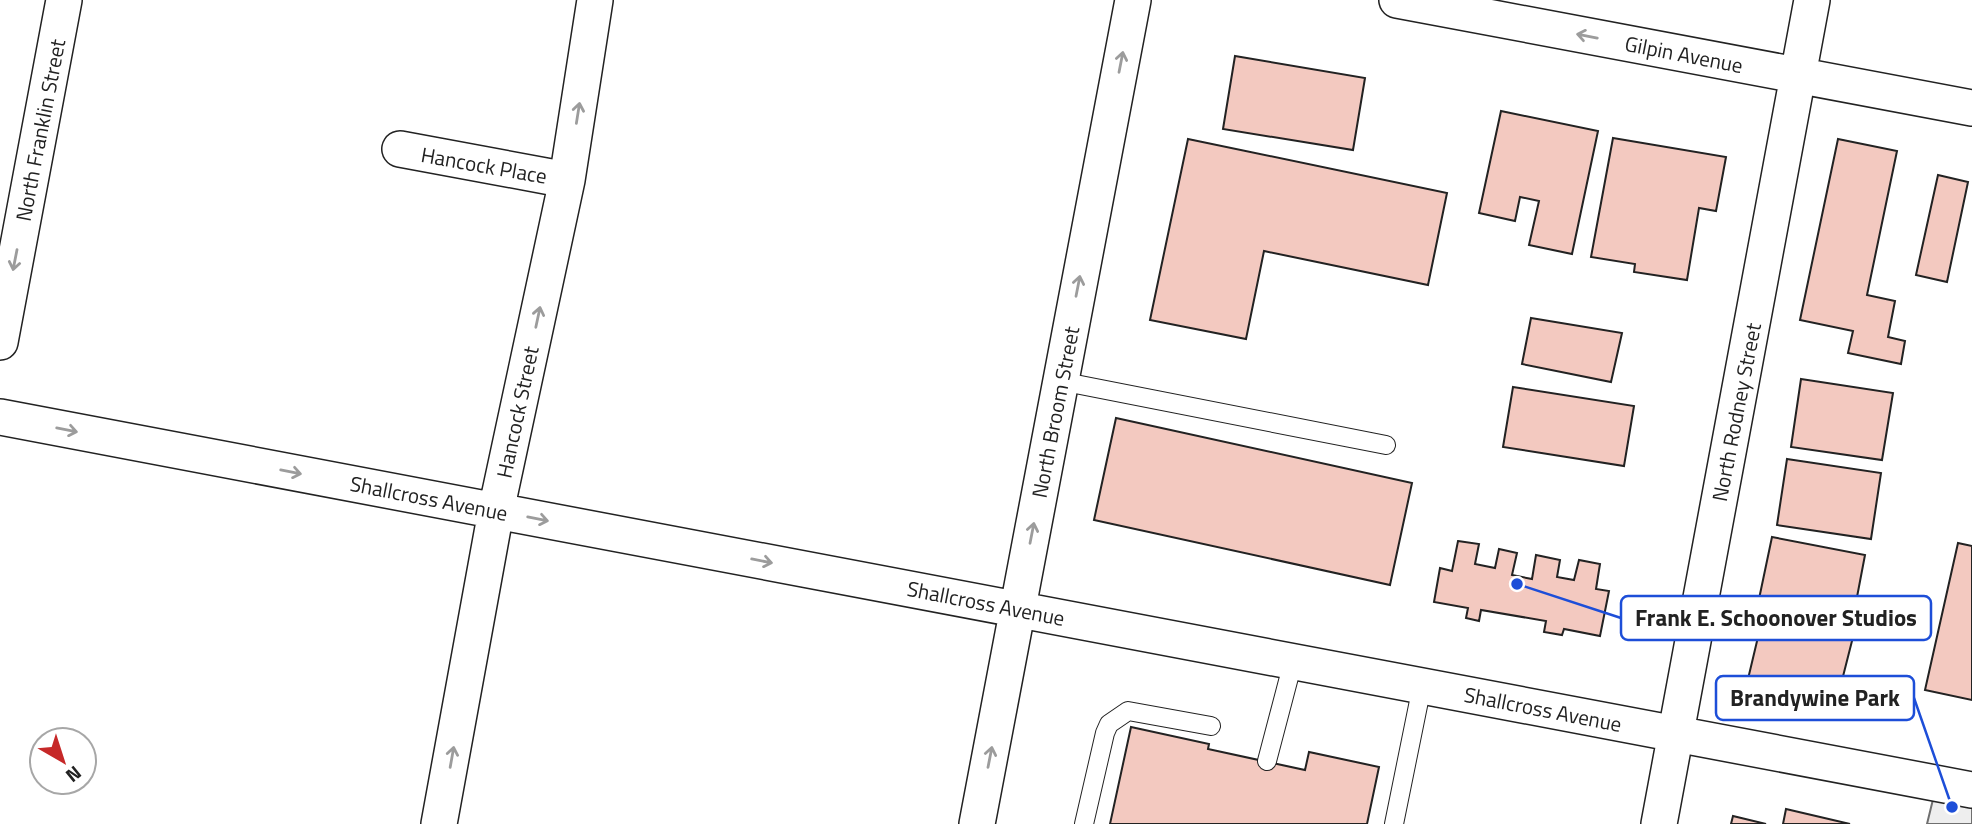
<svg xmlns="http://www.w3.org/2000/svg" width="1972" height="824" viewBox="0 0 1972 824" font-family="'Titillium Web',sans-serif">
<rect width="100%" height="100%" fill="#fff"/>
<path fill="#eee" stroke="#6f6f6f" stroke-width="2" d="M 1937,783 L 1972,790 L 1972,824 L 1927,824 Z"/>
<path fill="#f3c9c0" stroke="#222" stroke-width="2" d="M 1235,56 L 1365,78 L 1353,150 L 1223,129 Z
M 1501,111 L 1598,131 L 1572,254 L 1529,245 L 1539,201 L 1520,197 L 1515,221 L 1479,213 Z
M 1613,138 L 1726,157 L 1716,211 L 1699,208 L 1687,280 L 1634,272 L 1635,264 L 1591,257 Z
M 1188,139 L 1447,193 L 1428,285 L 1264,251 L 1246,339 L 1150,320 Z
M 1838,139 L 1897,151 L 1867,295 L 1895,301 L 1888,337 L 1905,341 L 1901,364 L 1848,353 L 1853,331 L 1800,320 Z
M 1938,175 L 1968,182 L 1947,282 L 1916,275 Z
M 1531,318 L 1622,333 L 1611,382 L 1522,364 Z
M 1801,379 L 1893,393 L 1882,460 L 1791,447 Z
M 1513,387 L 1634,406 L 1624,466 L 1503,447 Z
M 1116,418 L 1412,483 L 1390,585 L 1094,520 Z
M 1787,459 L 1881,473 L 1871,539 L 1777,525 Z
M 1772,537 L 1865,555 L 1853,618 L 1759,599 Z
M 1458,541 L 1479,544 L 1475,564 L 1495,568 L 1499,549 L 1517,553 L 1512,575 L 1532,579 L 1536,555 L 1560,560 L 1557,577 L 1574,580 L 1579,560 L 1600,564 L 1596,589 L 1609,591 L 1600,636 L 1564,629 L 1562,635 L 1544,632 L 1546,621 L 1481,610 L 1479,621 L 1466,618 L 1468,608 L 1434,602 L 1440,568 L 1452,571 Z
M 1958,543 L 1972,546 L 1972,700 L 1925,690 Z
M 1763,616 L 1853,637 L 1837,700 L 1748,679 Z
M 1131,727 L 1209,744 L 1208,749 L 1305,770 L 1309,752 L 1379,767 L 1367,824 L 1110,824 Z
M 1786,809 L 1850,824 L 1783,824 Z
M 1733,816 L 1766,824 L 1731,824 Z"/>
<g fill="none" stroke-linecap="round" stroke-linejoin="round">
<g stroke="#222" stroke-width="20">
<path id="lane" d="M 1060,381 L 1386,445
M 1267,761 L 1293,662
M 1084,824 L 1105,733 L 1109,724 L 1128,711 L 1211,726
M 1394,824 L 1422,686"/>
</g>
<g stroke="#222" stroke-width="38">
<path id="street" d="M 1397,0 L 1972,108
M 400,149 L 567,180
M 0,342 L 64,0
M 0,417 L 1972,790
M 439,824 L 496,511 L 567,180 L 595,0
M 977,824 L 1133,0
M 1659,824 L 1812,0"/>
</g>
<use href="#lane" stroke="#fff" stroke-width="18"/>
<use href="#street" stroke="#fff" stroke-width="35"/>
</g>
<defs><path id="oneway-shaft" d="M-6 0H5M1.5-3L5.5 0L1.5 3" fill="none" stroke-width="1.6" stroke-linecap="round" stroke-linejoin="round" transform="scale(1.75)"/></defs>
<g stroke="#9c9c9c">
<use href="#oneway-shaft" transform="translate(1587 36) rotate(-169)"/>
<use href="#oneway-shaft" transform="translate(1121 62) rotate(-79)"/>
<use href="#oneway-shaft" transform="translate(578 113) rotate(-81)"/>
<use href="#oneway-shaft" transform="translate(15 260) rotate(101)"/>
<use href="#oneway-shaft" transform="translate(1078 286) rotate(-79)"/>
<use href="#oneway-shaft" transform="translate(538 317) rotate(-78)"/>
<use href="#oneway-shaft" transform="translate(67 430) rotate(11)"/>
<use href="#oneway-shaft" transform="translate(291 472) rotate(11)"/>
<use href="#oneway-shaft" transform="translate(538 519) rotate(11)"/>
<use href="#oneway-shaft" transform="translate(1032 533) rotate(-79)"/>
<use href="#oneway-shaft" transform="translate(762 561) rotate(11)"/>
<use href="#oneway-shaft" transform="translate(452 757) rotate(-80)"/>
<use href="#oneway-shaft" transform="translate(990 757) rotate(-79)"/>
</g>
<g text-anchor="middle" dominant-baseline="central" stroke-width="5" stroke-linejoin="round" paint-order="stroke">
<g font-size="21" fill="#222" stroke="#fff">
<text transform="translate(1684 54) rotate(11)">Gilpin Avenue</text>
<text transform="translate(40 130) rotate(-79)">North Franklin Street</text>
<text transform="translate(484 165) rotate(10)">Hancock Place</text>
<text transform="translate(517 412) rotate(-78)">Hancock Street</text>
<text transform="translate(1055 412) rotate(-79)">North Broom Street</text>
<text transform="translate(1736 412) rotate(-79)">North Rodney Street</text>
<text transform="translate(429 498) rotate(11)">Shallcross Avenue</text>
<text transform="translate(986 603) rotate(11)">Shallcross Avenue</text>
<text transform="translate(1543 709) rotate(11)">Shallcross Avenue</text>
</g>
</g>
<path fill="none" stroke="#1d4ed8" stroke-width="2.5" d="M1517 584L1621 618M1952 807L1914 698"/>
<g fill="#1d4ed8" stroke="#fff" stroke-width="2.5">
<circle cx="1517" cy="584" r="7"/>
<circle cx="1952" cy="807" r="7"/>
</g>
<g fill="#fff" stroke="#1d4ed8" stroke-width="2.5">
<rect x="1621" y="596" width="310" height="44" rx="7"/>
<rect x="1716" y="676" width="198" height="44" rx="7"/>
</g>
<g font-size="23" text-anchor="middle" font-weight="bold" fill="#222">
<text x="1776" y="626">Frank E. Schoonover Studios</text>
<text x="1815" y="706">Brandywine Park</text>
</g>
<g transform="translate(63 761) rotate(141)"><circle r="33" fill="#ffffff" stroke="#a7a7a7" stroke-width="2"/>
<path d="M0-5L12 26L0 18L-12 26Z" fill="#c62828"/>
<text y="-10" font-size="19" font-weight="bold" text-anchor="middle" fill="#222222">N</text>
</g>
</svg>
